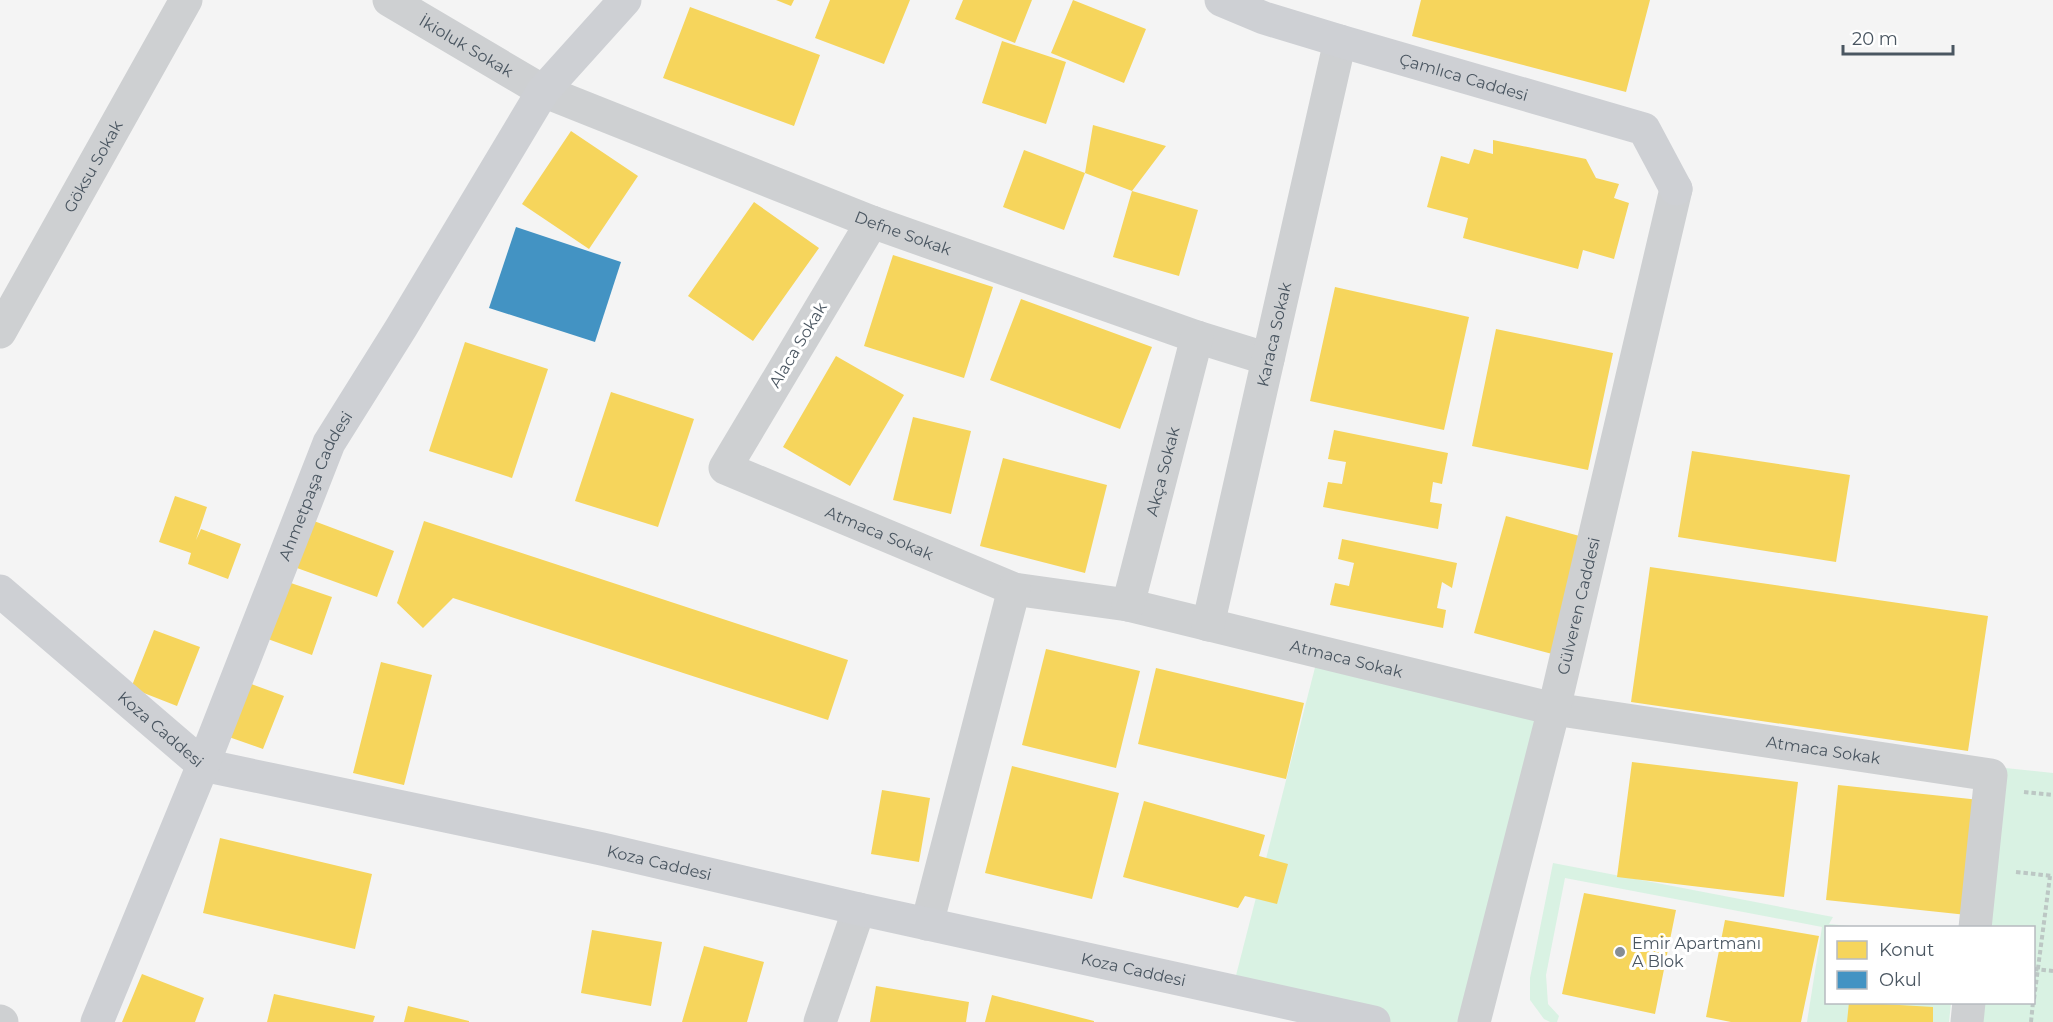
<svg xmlns="http://www.w3.org/2000/svg" width="2053" height="1022" viewBox="0 0 2053 1022" font-family="Montserrat,sans-serif">
<rect width="100%" height="100%" fill="#f4f4f4"/>
<path fill="#d9f2e3" d="M 1319,652 L 1554,709 L 1474,1022 L 1374,1022 L 1232,991 Z
M 1996,767 L 2053,773 L 2053,1022 L 1971,1022 L 1973,1003 L 2034,1002 L 2034,928 L 1980,927 Z
M 1553,863 L 1833,917 L 1829,924 L 1859,927 L 1826,928 L 1826,1002 L 1951,1003 L 1949,1022 L 1807,1022 L 1822,927 L 1565,878 L 1546,975 L 1548,1004 L 1559,1016 L 1557,1022 L 1550,1022 L 1544,1019 L 1530,1000 L 1530,978 Z"/>
<path fill="#f6d55c" d="M 776,0 L 794,0 L 791,6 Z
M 830,0 L 910,0 L 884,64 L 815,38 Z
M 963,0 L 1032,0 L 1015,43 L 955,19 Z
M 1073,0 L 1146,29 L 1124,83 L 1051,53 Z
M 1421,0 L 1650,0 L 1626,92 L 1412,36 Z
M 690,7 L 820,55 L 794,126 L 663,78 Z
M 1002,41 L 1066,62 L 1046,124 L 982,103 Z
M 1093,125 L 1166,146 L 1132,191 L 1085,173 Z
M 571,131 L 638,176 L 589,249 L 522,204 Z
M 1493,140 L 1586,159 L 1596,178 L 1619,184 L 1614,198 L 1629,203 L 1614,259 L 1583,250 L 1578,269 L 1463,238 L 1468,218 L 1427,207 L 1441,156 L 1469,164 L 1474,149 L 1493,154 Z
M 1024,150 L 1085,173 L 1064,230 L 1003,207 Z
M 1132,191 L 1198,210 L 1179,276 L 1113,257 Z
M 754,202 L 819,248 L 753,341 L 688,296 Z
M 893,255 L 993,287 L 964,378 L 864,346 Z
M 1335,287 L 1469,317 L 1444,430 L 1310,401 Z
M 1021,299 L 1152,347 L 1120,429 L 990,380 Z
M 1496,329 L 1613,353 L 1588,470 L 1472,446 Z
M 465,342 L 548,369 L 512,478 L 429,451 Z
M 836,356 L 904,395 L 850,486 L 783,447 Z
M 611,392 L 694,419 L 658,527 L 575,501 Z
M 913,417 L 971,431 L 951,514 L 893,500 Z
M 1334,430 L 1448,453 L 1442,484 L 1433,482 L 1430,502 L 1442,504 L 1438,529 L 1323,507 L 1328,482 L 1342,484 L 1346,462 L 1328,459 Z
M 1692,451 L 1850,475 L 1836,562 L 1678,537 Z
M 1003,458 L 1107,485 L 1085,573 L 980,546 Z
M 175,496 L 207,507 L 196,540 L 201,529 L 241,544 L 228,579 L 188,564 L 191,553 L 159,542 Z
M 1506,516 L 1587,538 L 1556,655 L 1474,633 Z
M 314,521 L 394,551 L 377,597 L 297,568 Z
M 424,521 L 848,660 L 828,720 L 453,598 L 423,628 L 397,603 Z
M 1342,539 L 1457,563 L 1452,588 L 1442,582 L 1437,608 L 1446,610 L 1443,628 L 1330,605 L 1335,583 L 1349,586 L 1354,563 L 1338,559 Z
M 1650,567 L 1988,616 L 1968,751 L 1631,702 Z
M 285,581 L 332,597 L 312,655 L 265,638 Z
M 154,630 L 200,647 L 177,706 L 131,688 Z
M 1046,649 L 1140,671 L 1116,768 L 1022,745 Z
M 381,662 L 432,675 L 404,785 L 353,773 Z
M 1156,668 L 1304,703 L 1286,779 L 1138,744 Z
M 246,682 L 284,696 L 263,749 L 226,736 Z
M 1632,762 L 1798,782 L 1784,897 L 1617,877 Z
M 1012,766 L 1119,793 L 1092,899 L 985,873 Z
M 1838,785 L 1980,800 L 1967,915 L 1826,900 Z
M 882,790 L 930,798 L 919,862 L 871,854 Z
M 1144,801 L 1265,835 L 1259,856 L 1288,864 L 1277,904 L 1245,896 L 1238,908 L 1123,877 Z
M 220,838 L 372,874 L 355,949 L 203,913 Z
M 1584,893 L 1676,910 L 1655,1014 L 1562,994 Z
M 1725,920 L 1819,936 L 1801,1022 L 1731,1022 L 1706,1017 Z
M 592,930 L 662,942 L 651,1006 L 581,993 Z
M 704,946 L 764,962 L 747,1022 L 682,1022 Z
M 142,974 L 204,998 L 195,1022 L 122,1022 Z
M 876,986 L 969,1002 L 966,1022 L 870,1022 Z
M 274,994 L 375,1016 L 373,1022 L 267,1022 Z
M 992,995 L 1094,1021 L 1094,1022 L 985,1022 Z
M 1849,1002 L 1933,1007 L 1933,1022 L 1847,1022 Z
M 408,1006 L 469,1021 L 469,1022 L 404,1022 Z"/>
<path fill="#4393c3" d="M 516,227 L 621,262 L 595,342 L 489,308 Z"/>
<g fill="none" stroke-linecap="round" stroke-linejoin="round">
<path stroke="#bcc7c4" stroke-width="4" stroke-dasharray="4.5 3" stroke-linecap="butt" d="M 2024,792 L 2053,795
M 2016,872 L 2053,876
M 2034,969 L 2053,971
M 2034,999 L 2050,876
M 2031,1022 L 2033,1002"/>
<g stroke="#ced0d2" stroke-width="33">
<path id="s1" d="M 389,0 L 543,91 L 872,222 L 1197,337 L 1268,359"/>
<path id="s2" d="M 872,222 L 725,468 L 1014,589 L 1128,605 L 1554,709 L 1991,775 L 1975,928"/>
<path id="s3" d="M 0,332 L 186,0"/>
<path id="s4" d="M 1128,605 L 1197,337"/>
<path id="s5" d="M 1208,625 L 1340,41"/>
<path d="M 927,924 L 1014,589"/>
<path d="M 0,1021 L 2,1022"/>
<path d="M 820,1022 L 859,909"/>
<path id="s6" d="M 1474,1022 L 1554,709 L 1676,189"/>
<path d="M 1967,1022 L 1969,1002"/>
</g>
<g stroke="#ced0d4" stroke-width="33">
<path id="s7" d="M 1221,0 L 1264,18 L 1340,41 L 1644,129 L 1676,189"/>
<path id="s8" d="M 0,591 L 203,765 L 602,849 L 859,909 L 1374,1022"/>
<path id="s9" d="M 97,1022 L 203,765 L 329,443 L 401,328 L 543,91 L 625,0"/>
</g>
</g>
<circle fill="#868d94" stroke="#fff" stroke-width="2" cx="1620" cy="952" r="6"/>
<g text-anchor="middle" dominant-baseline="central" stroke-width="6" stroke-linejoin="round" paint-order="stroke">
<g font-size="16" fill="#4a5661" stroke="#fff">
<text stroke="none"><textPath href="#s1" startOffset="90">İkioluk Sokak</textPath></text>
<text stroke="none"><textPath href="#s7" startOffset="255">Çamlıca Caddesi</textPath></text>
<text stroke="none"><textPath href="#s3" startOffset="190">Göksu Sokak</textPath></text>
<text stroke="none"><textPath href="#s1" startOffset="566">Defne Sokak</textPath></text>
<text stroke="none"><textPath href="#s5" startOffset="298">Karaca Sokak</textPath></text>
<text transform="translate(798 345) rotate(-59)">Alaca Sokak</text>
<text stroke="none"><textPath href="#s4" startOffset="138">Akça Sokak</textPath></text>
<text stroke="none"><textPath href="#s9" startOffset="579">Ahmetpaşa Caddesi</textPath></text>
<text stroke="none"><textPath href="#s2" startOffset="454">Atmaca Sokak</textPath></text>
<text stroke="none"><textPath href="#s6" startOffset="429">Gülveren Caddesi</textPath></text>
<text stroke="none"><textPath href="#s2" startOffset="940">Atmaca Sokak</textPath></text>
<text stroke="none"><textPath href="#s8" startOffset="212">Koza Caddesi</textPath></text>
<text stroke="none"><textPath href="#s2" startOffset="1426">Atmaca Sokak</textPath></text>
<text stroke="none"><textPath href="#s8" startOffset="734">Koza Caddesi</textPath></text>
<text stroke="none"><textPath href="#s8" startOffset="1220">Koza Caddesi</textPath></text>
</g>
<g font-size="16" fill="#4a5661" stroke="#fff" text-anchor="start">
<text x="1632" y="943">Emir Apartmanı<tspan x="1632" dy="18">A Blok</tspan></text>
</g>
</g>
<rect x="1825" y="926" width="210" height="78" fill="#ffffff" stroke="#b7bbc0" stroke-width="1.5"/>
<rect x="1837" y="941" width="30" height="18" fill="#f6d55c" stroke="#b7bbc0" stroke-width="1.5"/>
<text x="1879" y="956" font-size="18" fill="#4a5661">Konut</text>
<rect x="1837" y="971" width="30" height="18" fill="#4393c3" stroke="#b7bbc0" stroke-width="1.5"/>
<text x="1879" y="986" font-size="18" fill="#4a5661">Okul</text>
<path d="M1843 45v9h110v-9" fill="none" stroke="#4a5661" stroke-width="3"/>
<text x="1852" y="45" font-size="18" fill="#4a5661" stroke="#ffffff" stroke-width="4.5" paint-order="stroke">20 m</text>
</svg>
